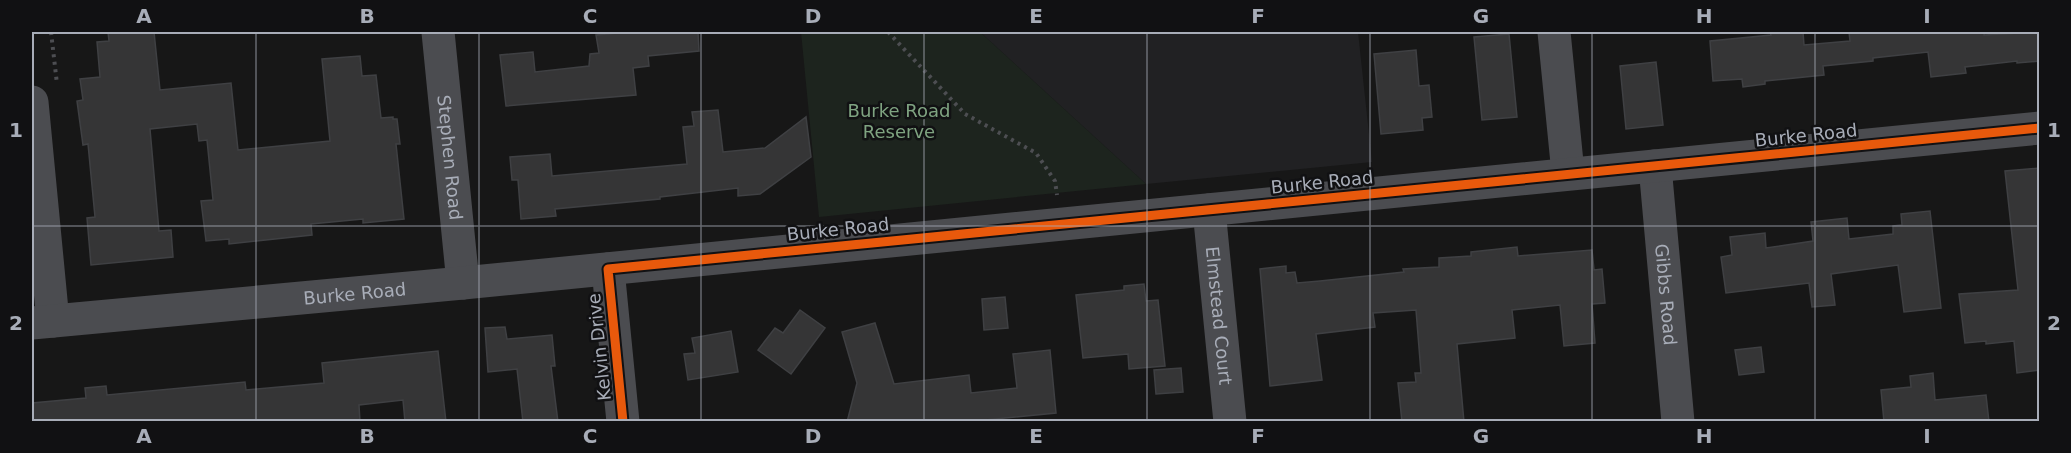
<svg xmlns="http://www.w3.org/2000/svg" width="2071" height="453" viewBox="0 0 2071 453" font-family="'DejaVu Sans',sans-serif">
<rect width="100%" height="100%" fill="#171717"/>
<path fill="#212123" d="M 980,32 L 1358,32 L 1372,162 L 1146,184 Z"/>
<path fill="#1d241e" d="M 801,32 L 980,32 L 1146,184 L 819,217 Z"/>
<path fill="#353536" stroke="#3f4043" stroke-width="1.5" d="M 108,32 L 154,32 L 160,90 L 231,83 L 238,150 L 330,141 L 322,59 L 360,56 L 362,76 L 376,75 L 381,118 L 393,117 L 393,119 L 397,119 L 400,144 L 396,144 L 404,219 L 363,223 L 363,219 L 311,224 L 312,235 L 229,244 L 229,239 L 206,241 L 201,201 L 213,200 L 207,140 L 199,141 L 197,124 L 150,129 L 159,231 L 171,230 L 173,257 L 91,265 L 87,218 L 95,217 L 88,144 L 83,145 L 77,101 L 83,100 L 80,79 L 100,77 L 97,42 L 109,41 Z
M 629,32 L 698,32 L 699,51 L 648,56 L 649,66 L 633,68 L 636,95 L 506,106 L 500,55 L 533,52 L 535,72 L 589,66 L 590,54 L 599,53 L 596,35 Z
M 1770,32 L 1803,32 L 1804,45 L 1850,41 L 1849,32 L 1984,32 L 1984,35 L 2040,32 L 2040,61 L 2017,63 L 2017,61 L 1965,67 L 1966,73 L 1931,77 L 1928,52 L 1873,58 L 1873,61 L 1823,66 L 1824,75 L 1765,81 L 1765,84 L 1743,87 L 1742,79 L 1713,81 L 1710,41 L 1771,35 Z
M 1509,34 L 1517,117 L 1482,120 L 1474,37 Z
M 1416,50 L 1419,86 L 1429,85 L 1432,117 L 1422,118 L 1423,130 L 1381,134 L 1374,54 Z
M 1656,62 L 1663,125 L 1626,129 L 1620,66 Z
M 718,110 L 723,152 L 765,148 L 806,117 L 811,157 L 760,194 L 738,196 L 738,188 L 660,197 L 660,199 L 555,209 L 556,216 L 521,219 L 518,180 L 512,180 L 510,157 L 550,154 L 552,176 L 687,164 L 683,127 L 694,126 L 692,112 Z
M 2040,168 L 2040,370 L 2017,373 L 2014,341 L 1986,344 L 1986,341 L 1965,343 L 1959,294 L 2018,290 L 2005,171 Z
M 1930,211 L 1941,308 L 1904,312 L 1898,265 L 1831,274 L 1835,305 L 1812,307 L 1809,283 L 1726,293 L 1721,257 L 1732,255 L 1730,237 L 1765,233 L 1766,248 L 1813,241 L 1811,222 L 1847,218 L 1849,239 L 1893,234 L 1893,226 L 1902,225 L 1901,214 Z
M 1517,247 L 1518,256 L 1592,250 L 1594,270 L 1602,269 L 1605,303 L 1592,304 L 1595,343 L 1564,346 L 1560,305 L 1512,310 L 1515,338 L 1457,344 L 1464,422 L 1402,422 L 1398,383 L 1416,382 L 1415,373 L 1421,373 L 1416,310 L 1373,313 L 1375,327 L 1316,334 L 1322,380 L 1270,386 L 1260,269 L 1286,266 L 1286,273 L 1295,272 L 1297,283 L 1320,281 L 1404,272 L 1403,269 L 1439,267 L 1439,258 L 1471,256 L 1471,252 Z
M 1144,284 L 1146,301 L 1158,300 L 1165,366 L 1129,369 L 1128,354 L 1083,358 L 1076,295 L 1124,290 L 1124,286 Z
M 1005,297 L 1008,328 L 984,330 L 982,299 Z
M 800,310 L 825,328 L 791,374 L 758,350 L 775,328 L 783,333 Z
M 875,323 L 894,384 L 969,375 L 971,393 L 1017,388 L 1013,354 L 1050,350 L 1056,413 L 965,422 L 847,422 L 857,383 L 842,332 Z
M 505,327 L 507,339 L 552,335 L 555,366 L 551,366 L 558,422 L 523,422 L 517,369 L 488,372 L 485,328 Z
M 731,331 L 738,372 L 688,380 L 684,354 L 695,353 L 692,338 Z
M 1761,347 L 1764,372 L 1739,375 L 1735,350 Z
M 438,351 L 446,422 L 405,422 L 403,400 L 359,405 L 360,422 L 32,422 L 32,403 L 86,398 L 85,388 L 106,386 L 107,395 L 245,382 L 246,390 L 324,383 L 322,363 Z
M 1181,368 L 1183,392 L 1156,394 L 1154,370 Z
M 1933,373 L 1935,400 L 1986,395 L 1989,422 L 1884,422 L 1881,390 L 1911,387 L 1910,376 Z"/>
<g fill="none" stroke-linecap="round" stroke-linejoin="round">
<path stroke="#4d4e52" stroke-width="4" stroke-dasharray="3 4.5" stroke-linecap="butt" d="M 51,32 L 57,84
M 888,32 L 965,114 L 1036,153 L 1055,181 L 1057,195"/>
<g stroke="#4b4c50" stroke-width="33">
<path id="s1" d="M 438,32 L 463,283"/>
<path d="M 1554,32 L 1568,173"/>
<path d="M 32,102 L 53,321"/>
<path id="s2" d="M 1655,166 L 1678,422"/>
<path id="s3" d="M 1209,210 L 1230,422"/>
<path d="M 608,269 L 623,422"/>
<path id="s4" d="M 32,323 L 463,283 L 2040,128"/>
</g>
<g stroke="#111113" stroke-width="13">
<path id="cycleway" d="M 623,422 L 608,269 L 2040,128"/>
</g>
<use href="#cycleway" stroke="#e8590c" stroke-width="9"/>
</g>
<path fill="none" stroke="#a8adb8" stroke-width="1.5" stroke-opacity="0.55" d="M 256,32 L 256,422M 479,32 L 479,422M 701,32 L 701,422M 924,32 L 924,422M 1147,32 L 1147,422M 1370,32 L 1370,422M 1592,32 L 1592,422M 1815,32 L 1815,422M 32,226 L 2040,226"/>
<g text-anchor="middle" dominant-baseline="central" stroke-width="5" stroke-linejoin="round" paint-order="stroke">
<g font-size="18" fill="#7fa381" stroke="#111113">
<text x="899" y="110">Burke Road<tspan x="899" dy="21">Reserve</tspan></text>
</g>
<g font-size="18" fill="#a8adb8" stroke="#111113">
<text transform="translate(1806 135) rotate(-6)">Burke Road</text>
<text stroke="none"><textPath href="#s1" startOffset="126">Stephen Road</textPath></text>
<text transform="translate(1322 182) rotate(-6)">Burke Road</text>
<text transform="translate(838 229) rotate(-6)">Burke Road</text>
<text stroke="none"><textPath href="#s4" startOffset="324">Burke Road</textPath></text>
<text stroke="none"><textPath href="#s2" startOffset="129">Gibbs Road</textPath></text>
<text stroke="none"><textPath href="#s3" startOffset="106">Elmstead Court</textPath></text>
<text transform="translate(599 347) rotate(-96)">Kelvin Drive</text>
</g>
</g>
<rect width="2071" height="453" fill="none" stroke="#111113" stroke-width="66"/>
<rect x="33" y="33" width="2005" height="387" fill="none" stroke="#a8adb8" stroke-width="2"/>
<g font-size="20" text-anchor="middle" font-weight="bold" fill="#a8adb8">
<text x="144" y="23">A</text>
<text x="367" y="23">B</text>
<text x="590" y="23">C</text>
<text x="813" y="23">D</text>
<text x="1036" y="23">E</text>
<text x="1258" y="23">F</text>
<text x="1481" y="23">G</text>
<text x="1704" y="23">H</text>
<text x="1927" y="23">I</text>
<text x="16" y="137">1</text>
<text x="2054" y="137">1</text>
<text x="16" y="330">2</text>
<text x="2054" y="330">2</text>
<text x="144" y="443">A</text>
<text x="367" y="443">B</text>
<text x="590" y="443">C</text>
<text x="813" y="443">D</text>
<text x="1036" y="443">E</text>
<text x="1258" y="443">F</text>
<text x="1481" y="443">G</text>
<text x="1704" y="443">H</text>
<text x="1927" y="443">I</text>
</g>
</svg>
